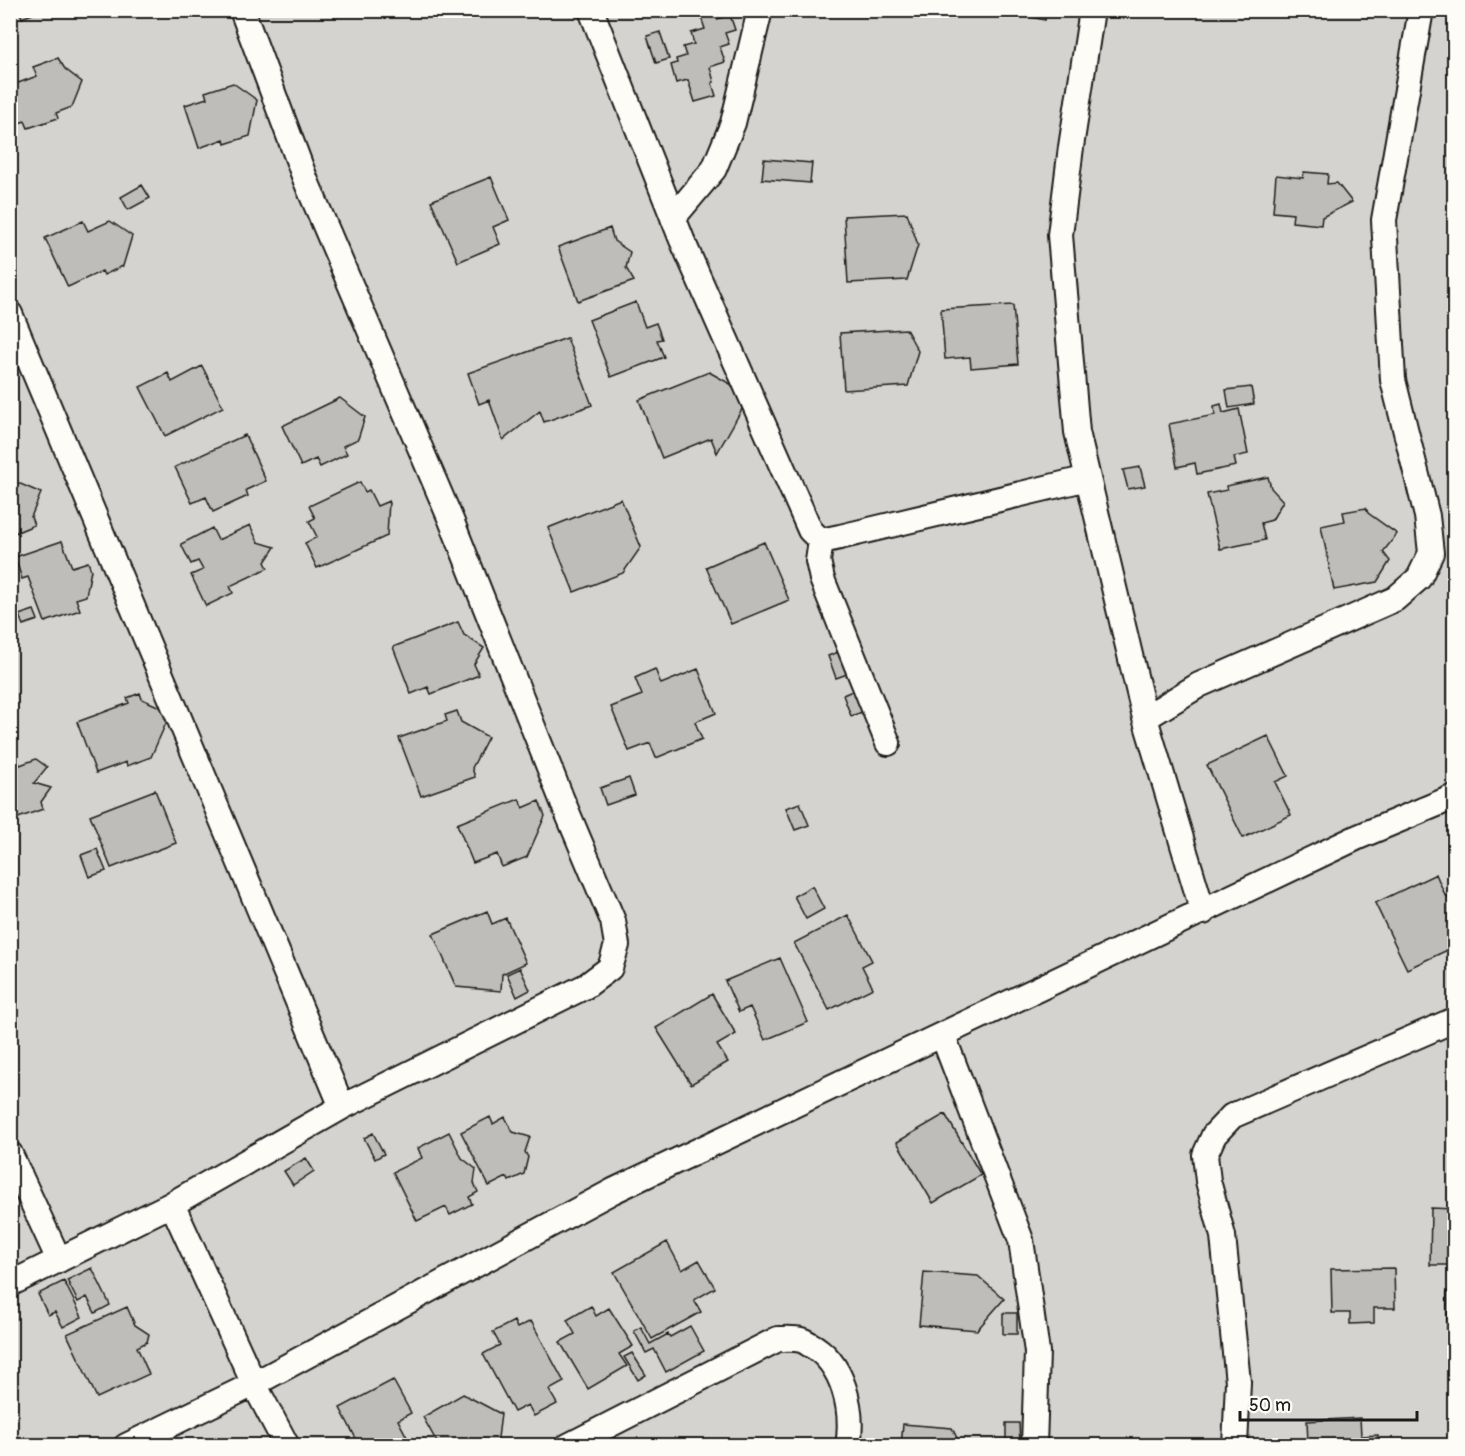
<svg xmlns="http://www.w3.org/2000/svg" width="1465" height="1456" viewBox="0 0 1465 1456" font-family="Pangolin,sans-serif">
<rect width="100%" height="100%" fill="#f4f3ee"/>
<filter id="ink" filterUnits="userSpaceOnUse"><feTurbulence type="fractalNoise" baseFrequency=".0167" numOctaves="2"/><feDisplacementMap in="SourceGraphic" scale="12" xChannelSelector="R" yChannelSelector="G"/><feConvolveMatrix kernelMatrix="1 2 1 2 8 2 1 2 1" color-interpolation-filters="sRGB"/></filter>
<g filter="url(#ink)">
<path fill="#d4d3cf" stroke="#787876" stroke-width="1.5" d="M 11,11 L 1454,11 L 1454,1445 L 11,1445 Z"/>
<path fill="#bebdba" stroke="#1c1c1c" stroke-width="1.5" d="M 19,10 L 43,10 L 22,18 Z
M 1019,10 L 1049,10 L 1046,13 L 1045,20 L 1018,14 Z
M 716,12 L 717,19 L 730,15 L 735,30 L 725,33 L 729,44 L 720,47 L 725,62 L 710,67 L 714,82 L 712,83 L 716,96 L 695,102 L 688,80 L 676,83 L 671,65 L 677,63 L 676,59 L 686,56 L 683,47 L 694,44 L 691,33 L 705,29 L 701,17 Z
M 660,32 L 669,59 L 656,63 L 647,36 Z
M 58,58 L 65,69 L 82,82 L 72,107 L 56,113 L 58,118 L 28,128 L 25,121 L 19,123 L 10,97 L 10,86 L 37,76 L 33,67 Z
M 233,83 L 257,100 L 250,136 L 225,144 L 224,139 L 199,148 L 185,105 L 207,98 L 205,92 Z
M 10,116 L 17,131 L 10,134 Z
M 764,159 L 812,163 L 810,183 L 762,179 Z
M 1304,172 L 1328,174 L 1327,184 L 1337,183 L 1352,202 L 1322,217 L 1321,225 L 1292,222 L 1293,214 L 1273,212 L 1276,175 L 1303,178 Z
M 491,177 L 509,220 L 493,227 L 500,244 L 458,262 L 431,201 Z
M 142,185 L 150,198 L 128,210 L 121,197 Z
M 907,213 L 918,245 L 907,280 L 848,283 L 844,216 Z
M 83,221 L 88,231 L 110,221 L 132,236 L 123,266 L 104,275 L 102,271 L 68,287 L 45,238 Z
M 610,228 L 614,241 L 630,252 L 626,268 L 634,281 L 578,301 L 558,247 Z
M 636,302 L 645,327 L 656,323 L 662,339 L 657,340 L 664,357 L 611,377 L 589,320 Z
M 1013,305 L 1018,364 L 971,368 L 970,357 L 945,359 L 941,309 Z
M 906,329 L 918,351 L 908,386 L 844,390 L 840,333 Z
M 567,338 L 592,405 L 544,422 L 540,411 L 503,440 L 489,400 L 479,404 L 468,373 Z
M 202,366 L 223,407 L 165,436 L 140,387 L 168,373 L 172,382 Z
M 709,372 L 750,395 L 717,453 L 711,438 L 662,458 L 639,400 Z
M 1251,387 L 1254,404 L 1229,408 L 1226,390 Z
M 340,398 L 365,417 L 358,439 L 343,446 L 347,454 L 320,467 L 316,459 L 301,466 L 282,426 Z
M 1221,404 L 1223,413 L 1239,409 L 1248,454 L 1234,457 L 1236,466 L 1197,474 L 1195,463 L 1177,467 L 1169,424 L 1215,415 L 1214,406 Z
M 245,435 L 266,481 L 246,490 L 248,496 L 213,512 L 206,497 L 192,503 L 175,467 Z
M 11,467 L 18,483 L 41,493 L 31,517 L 34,525 L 10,535 Z
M 1140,467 L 1145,486 L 1128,489 L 1123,470 Z
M 1268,477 L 1271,488 L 1283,501 L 1272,520 L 1261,523 L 1265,540 L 1220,549 L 1207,494 L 1227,490 L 1226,486 Z
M 360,482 L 365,492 L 369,490 L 377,506 L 389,501 L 387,536 L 317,568 L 305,543 L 317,537 L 309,521 L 315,518 L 309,506 Z
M 621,499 L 641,547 L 623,573 L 574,592 L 548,528 Z
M 1366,508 L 1368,513 L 1397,534 L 1383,552 L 1390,561 L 1377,582 L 1334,590 L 1321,526 L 1345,521 L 1343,512 Z
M 250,525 L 258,542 L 275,547 L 265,562 L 268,568 L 230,586 L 233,593 L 206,606 L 191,575 L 203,570 L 198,561 L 191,564 L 181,544 L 212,528 L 218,540 Z
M 62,541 L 72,567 L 88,562 L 91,570 L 86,596 L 76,599 L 80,610 L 45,622 L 28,577 L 22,579 L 15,557 Z
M 764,542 L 789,600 L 731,624 L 706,567 Z
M 34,610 L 38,620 L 23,625 L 19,615 Z
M 458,622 L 464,635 L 484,648 L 474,664 L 479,675 L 431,694 L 428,687 L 411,694 L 393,647 Z
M 841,651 L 850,673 L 836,678 L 828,656 Z
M 655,669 L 661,684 L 698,669 L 716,713 L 695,722 L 702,739 L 656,758 L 650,743 L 629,751 L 611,707 L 642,695 L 635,678 Z
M 857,689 L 865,711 L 851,716 L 843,695 Z
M 140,693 L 142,699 L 171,712 L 151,757 L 127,766 L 126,762 L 96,773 L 77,722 L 129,703 L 127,698 Z
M 457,711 L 461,722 L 488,737 L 472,768 L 475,777 L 421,796 L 399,738 L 447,721 L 445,715 Z
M 1268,736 L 1288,776 L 1275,782 L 1291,815 L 1243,838 L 1207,765 Z
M 17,759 L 20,765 L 36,759 L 47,767 L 34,783 L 51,788 L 41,802 L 43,809 L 10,821 L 10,762 Z
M 629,778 L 635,795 L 606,805 L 600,788 Z
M 155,790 L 176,843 L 111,868 L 90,815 Z
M 519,799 L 523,808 L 539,801 L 545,816 L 527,857 L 502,867 L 497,854 L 473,863 L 457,824 Z
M 800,803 L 809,825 L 795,830 L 786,808 Z
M 97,849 L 106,871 L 89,877 L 81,855 Z
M 1436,874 L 1445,895 L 1454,901 L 1454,923 L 1451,929 L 1454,937 L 1454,947 L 1407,969 L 1375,903 Z
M 812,886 L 824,909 L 806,919 L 794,896 Z
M 487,911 L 492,924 L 506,918 L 526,963 L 502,974 L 501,991 L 456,987 L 433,934 Z
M 848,915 L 872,961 L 862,966 L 873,988 L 829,1010 L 794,943 Z
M 780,958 L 808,1022 L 765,1040 L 750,1007 L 739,1012 L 725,981 Z
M 520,968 L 530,990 L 517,997 L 507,974 Z
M 712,994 L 736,1034 L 717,1045 L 728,1062 L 691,1084 L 656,1028 Z
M 945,1114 L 981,1175 L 933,1203 L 897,1142 Z
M 490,1117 L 493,1124 L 505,1117 L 513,1132 L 530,1137 L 525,1152 L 528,1157 L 524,1174 L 509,1181 L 507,1177 L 489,1186 L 461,1132 Z
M 449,1132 L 462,1158 L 476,1169 L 474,1183 L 478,1192 L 469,1197 L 472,1204 L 450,1215 L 446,1207 L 417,1221 L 393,1172 L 422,1158 L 418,1148 Z
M 373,1133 L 384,1154 L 375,1159 L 364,1138 Z
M 306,1158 L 314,1171 L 293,1185 L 284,1171 Z
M 1431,1208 L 1454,1209 L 1454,1265 L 1430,1265 Z
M 667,1242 L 682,1270 L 699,1260 L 715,1288 L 694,1300 L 701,1312 L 652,1339 L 614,1272 Z
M 92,1268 L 110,1305 L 95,1313 L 87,1297 L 78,1302 L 67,1280 Z
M 1394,1268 L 1395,1308 L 1374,1308 L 1374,1323 L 1350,1324 L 1350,1313 L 1332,1313 L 1331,1269 Z
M 924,1272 L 978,1276 L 1004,1299 L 977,1330 L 919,1325 Z
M 64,1281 L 82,1317 L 63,1327 L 55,1312 L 48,1315 L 38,1294 Z
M 1447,1292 L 1454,1292 L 1454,1352 L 1447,1352 Z
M 591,1306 L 596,1316 L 609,1308 L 633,1346 L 619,1354 L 627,1366 L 588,1389 L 560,1342 L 575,1334 L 567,1320 Z
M 127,1307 L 135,1325 L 149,1334 L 147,1342 L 137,1347 L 149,1374 L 97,1398 L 67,1334 Z
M 1003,1313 L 1017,1313 L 1017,1334 L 1003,1334 Z
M 514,1321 L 517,1328 L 531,1321 L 564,1382 L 549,1390 L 557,1404 L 534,1416 L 528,1405 L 514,1412 L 483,1354 L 500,1345 L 493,1332 Z
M 690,1326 L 704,1351 L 666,1372 L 654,1349 L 646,1353 L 634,1331 L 641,1327 L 650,1344 L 668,1334 L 670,1337 Z
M 632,1353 L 646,1375 L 638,1380 L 624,1357 Z
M 393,1380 L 411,1413 L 398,1420 L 408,1439 L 395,1446 L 360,1446 L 340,1408 Z
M 463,1394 L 501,1414 L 497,1446 L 439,1446 L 423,1417 Z
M 1360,1418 L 1361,1436 L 1378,1435 L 1379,1446 L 1297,1446 L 1297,1443 L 1308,1442 L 1307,1421 Z
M 1006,1423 L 1019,1423 L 1020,1443 L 1006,1443 Z
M 903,1424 L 952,1428 L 961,1446 L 901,1446 Z"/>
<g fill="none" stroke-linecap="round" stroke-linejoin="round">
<g stroke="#1c1c1c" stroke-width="28">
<path id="minor" d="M 591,10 L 682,240 L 810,530 L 821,541 L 840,537 L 1088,478
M 1092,10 L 1071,147 L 1060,235 L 1077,432 L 1145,718 L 1203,912
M 673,218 L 714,169 L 733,123 L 760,10
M 10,314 L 342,1107
M 821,541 L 818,561 L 822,579 L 888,743
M 1145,718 L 1199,685 L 1395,599 L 1419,578 L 1431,553 L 1427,516 L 1393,380 L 1384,220 L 1421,10
M 943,1036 L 1021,1240 L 1037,1352 L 1034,1446
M 10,1154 L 59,1260
M 172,1204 L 342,1107 L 586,986 L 610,968 L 617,945 L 613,921 L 562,800 L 451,520 L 306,181 L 242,10
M 10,1284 L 172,1204 L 254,1384 L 287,1446
M 126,1446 L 254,1384 L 613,1191 L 1358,837 L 1454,797
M 568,1446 L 778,1339 C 785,1339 794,1338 801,1340 C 802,1340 808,1343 809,1344 C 844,1362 854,1410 848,1446
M 1235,1446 L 1238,1382 L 1223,1236 L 1208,1181 L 1205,1155 L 1214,1135 L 1232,1116 L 1454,1020"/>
</g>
<use href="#minor" stroke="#fdfcf7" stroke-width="24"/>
</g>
</g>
<rect width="1465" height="1456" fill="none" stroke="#fdfcf7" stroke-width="36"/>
<rect x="18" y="18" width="1429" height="1420" fill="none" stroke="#1c1c1c" stroke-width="2" filter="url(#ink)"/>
<path d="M1240 1411v9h177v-9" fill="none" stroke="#1c1c1c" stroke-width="3"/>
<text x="1249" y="1411" font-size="18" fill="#1c1c1c" stroke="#fdfcf7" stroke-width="4.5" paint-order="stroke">50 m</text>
</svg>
